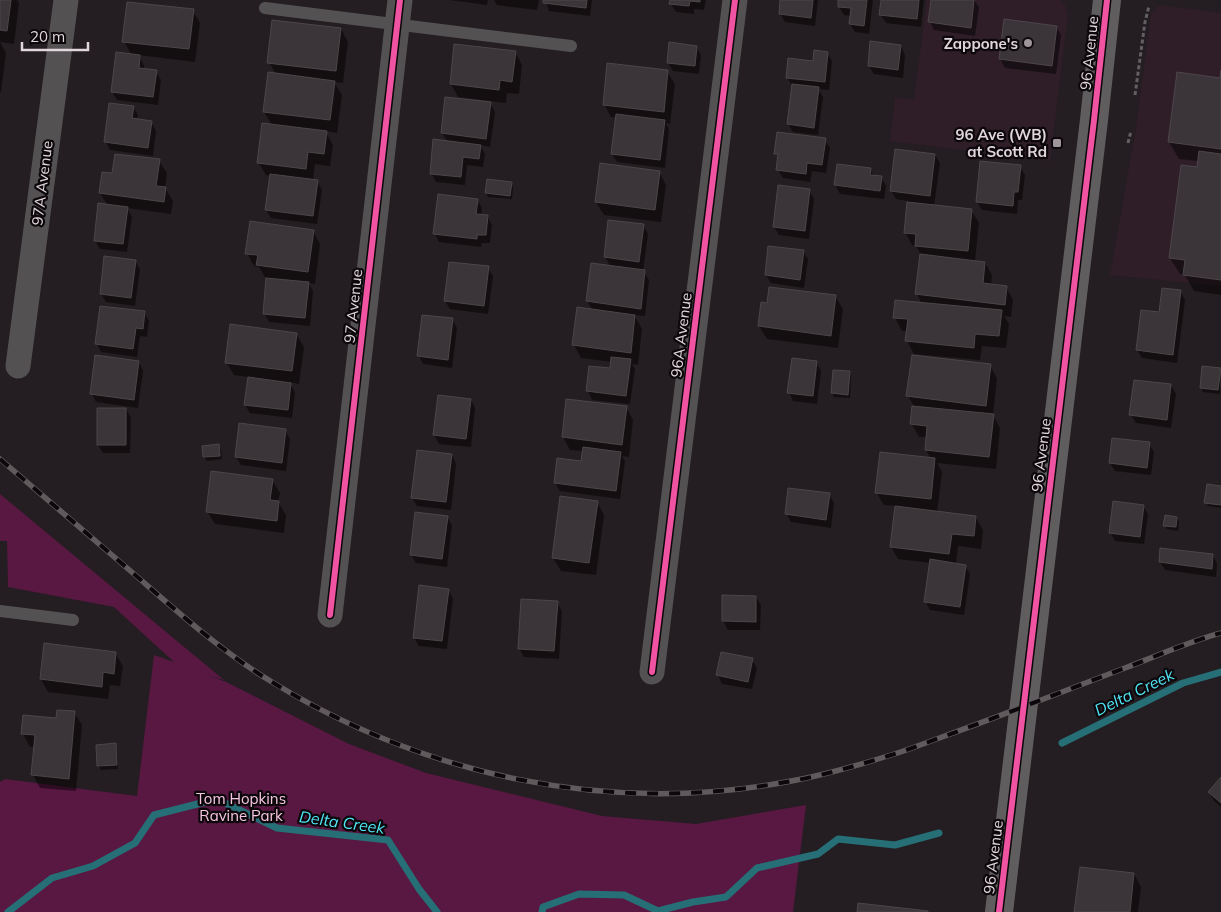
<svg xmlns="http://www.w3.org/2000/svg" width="1221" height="912" viewBox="0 0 1221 912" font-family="Mulish,sans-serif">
<rect width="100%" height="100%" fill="#241d21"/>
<path fill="#2f1e28" d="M 927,0 L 1061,0 L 1065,5 L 1068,15 L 1050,161 L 890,141 L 895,98 L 914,99 Z
M 1160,5 L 1221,13 L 1221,286 L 1110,275 L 1136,128 L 1151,13 Z"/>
<path fill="#581842" d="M 0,494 L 224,680 L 208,675 L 226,682 L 349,744 L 426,773 L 602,816 L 696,824 L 806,805 L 793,912 L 0,912 L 0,782 L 5,779 L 137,796 L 154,655 L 174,662 L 114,607 L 8,587 L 7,541 L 0,541 Z"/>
<path fill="#0007" d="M 0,0 L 17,0 L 19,3 L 14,44 L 0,42 Z
M 449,0 L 488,0 L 487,5 Z
M 494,0 L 539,0 L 537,10 L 497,5 Z
M 545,0 L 592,0 L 590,16 L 549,11 Z
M 671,0 L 706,0 L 704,10 L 694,9 L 694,14 L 676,12 L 671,4 Z
M 781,0 L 818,0 L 815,26 L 785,22 L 780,13 Z
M 840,0 L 873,0 L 869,34 L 855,32 L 850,24 L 851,16 L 844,15 L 839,7 Z
M 882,0 L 924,0 L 921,27 L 886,23 L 881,15 Z
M 932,0 L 974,0 L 979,7 L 975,36 L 934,30 L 930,22 Z
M 193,11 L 200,23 L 195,62 L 138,55 L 144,65 L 144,70 L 156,72 L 161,80 L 158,105 L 117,100 L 112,92 L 132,56 L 124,41 Z
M 1005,21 L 1056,27 L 1061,35 L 1056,74 L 1005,68 L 1000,59 Z
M 341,29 L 348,42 L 343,83 L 334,82 L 342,95 L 337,133 L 325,131 L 333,145 L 330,166 L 315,164 L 313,181 L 317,181 L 322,190 L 317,224 L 271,218 L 266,210 L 271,176 L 266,175 L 258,162 L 272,125 L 264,112 L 276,74 L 269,62 Z
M 0,42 L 6,53 L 1,92 L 0,92 Z
M 901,46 L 905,55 L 903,78 L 874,74 L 869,66 Z
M 696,47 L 701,55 L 699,74 L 673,71 L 668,63 Z
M 515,52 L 522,65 L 519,94 L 507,93 L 506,103 L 458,97 L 451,84 Z
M 827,53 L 832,61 L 829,90 L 818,89 L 823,97 L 818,135 L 793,132 L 788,124 L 793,86 L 787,78 Z
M 667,72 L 675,84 L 670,124 L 666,123 L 669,129 L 665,168 L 617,162 L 612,154 L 617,118 L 611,117 L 604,104 Z
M 1221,79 L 1221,295 L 1194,291 L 1185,275 L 1180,274 L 1170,258 L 1199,161 L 1179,159 L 1169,142 Z
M 490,103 L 495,112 L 490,147 L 480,145 L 485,154 L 483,167 L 467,165 L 465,185 L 436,182 L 431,173 L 448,142 L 442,133 Z
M 133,107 L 138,115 L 137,120 L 151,122 L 156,131 L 153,156 L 110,150 L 105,141 Z
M 825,140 L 830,148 L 826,173 L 812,171 L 810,182 L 783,178 L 778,170 L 779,159 L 776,153 Z
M 935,155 L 940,163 L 934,206 L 971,210 L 979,223 L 975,261 L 985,263 L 992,275 L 991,285 L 1006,287 L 1013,300 L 1011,317 L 1004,316 L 1009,324 L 1006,348 L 982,346 L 980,360 L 914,354 L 907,341 L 908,331 L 902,331 L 895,318 L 922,304 L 917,294 L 921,255 L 916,246 L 912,245 L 905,232 L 908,201 L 896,199 L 891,191 Z
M 159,161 L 167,173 L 165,188 L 173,201 L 171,214 L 127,208 L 132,217 L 127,252 L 100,249 L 95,241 L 108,206 L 100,193 L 113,174 Z
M 838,166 L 870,169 L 874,177 L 881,177 L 886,186 L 884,199 L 840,194 L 835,185 Z
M 1020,167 L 1025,175 L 1022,200 L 1018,200 L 1017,214 L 982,210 L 977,202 Z
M 659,172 L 666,185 L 661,222 L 604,215 L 596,202 Z
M 511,183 L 513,187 L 512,199 L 488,197 L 486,193 Z
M 809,190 L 814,199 L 809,239 L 779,235 L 774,227 Z
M 477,200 L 482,208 L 481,216 L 487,216 L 492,225 L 490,243 L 482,243 L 481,247 L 439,242 L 435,234 Z
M 643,225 L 648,234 L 643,271 L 649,280 L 645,316 L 634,315 L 642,329 L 638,365 L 632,364 L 635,369 L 630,404 L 592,400 L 588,391 L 611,370 L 612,362 L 581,358 L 574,345 L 593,311 L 587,301 L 611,267 L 605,257 Z
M 313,231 L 320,244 L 315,284 L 308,283 L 313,291 L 310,326 L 269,322 L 264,313 L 268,278 L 265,277 L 259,267 L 254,266 L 247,253 Z
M 803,251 L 808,259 L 804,288 L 771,283 L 766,275 Z
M 135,261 L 140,269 L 135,306 L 106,302 L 101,294 Z
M 488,268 L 493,276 L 488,314 L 450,309 L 445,301 Z
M 1180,291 L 1185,300 L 1177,363 L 1142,358 L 1137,350 L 1160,313 Z
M 835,296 L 843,309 L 838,348 L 767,339 L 759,326 Z
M 144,312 L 149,321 L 147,337 L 140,336 L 137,357 L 101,352 L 97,344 Z
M 452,319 L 457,328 L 452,368 L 423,364 L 419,356 Z
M 296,334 L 304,347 L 299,384 L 289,382 L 295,392 L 292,418 L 250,413 L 245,405 L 249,377 L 234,375 L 226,362 Z
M 139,362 L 143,371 L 138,408 L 96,402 L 92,394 Z
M 816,362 L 821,371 L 817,404 L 793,401 L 789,392 Z
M 990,366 L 997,378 L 993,415 L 1000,428 L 996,469 L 937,463 L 942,472 L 937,513 L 976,518 L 983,530 L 981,549 L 958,546 L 956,564 L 965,566 L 970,574 L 964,615 L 930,610 L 926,602 L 931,563 L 898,559 L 891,547 L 896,506 L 884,505 L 876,492 L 931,459 L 926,450 L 927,437 L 919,437 L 912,424 L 914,406 L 908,396 Z
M 1220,369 L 1220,394 L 1203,392 L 1201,388 Z
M 849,372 L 851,376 L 850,398 L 834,397 L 832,393 Z
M 1171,386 L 1176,394 L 1171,428 L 1136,423 L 1131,415 Z
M 471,400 L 475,408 L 471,447 L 439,444 L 434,435 Z
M 626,407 L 633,420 L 629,457 L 622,456 L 625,461 L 620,499 L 560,491 L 555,483 L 582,462 L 584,451 L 570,450 L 563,437 Z
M 126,409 L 131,418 L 130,453 L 103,453 L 98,445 Z
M 285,430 L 290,439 L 286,471 L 241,465 L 236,457 Z
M 1149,444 L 1154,452 L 1151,475 L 1115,471 L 1110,463 Z
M 219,446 L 221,450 L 222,459 L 207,461 L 204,457 L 204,447 Z
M 452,455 L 456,464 L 451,510 L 417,506 L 412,498 Z
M 272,480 L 280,493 L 278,502 L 286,515 L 284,533 L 215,524 L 207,511 Z
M 1221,487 L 1221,508 L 1208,506 L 1206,502 Z
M 829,494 L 834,503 L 831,528 L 791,522 L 786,513 Z
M 597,502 L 604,515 L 596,575 L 561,571 L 553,558 Z
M 1143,506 L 1148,514 L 1144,544 L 1115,541 L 1110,532 Z
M 447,517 L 452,525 L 447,567 L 416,563 L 411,555 Z
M 1177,518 L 1179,522 L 1178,531 L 1167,529 L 1165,526 Z
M 1213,555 L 1217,564 L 1216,577 L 1165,570 L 1160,562 Z
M 448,590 L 453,598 L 447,649 L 419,646 L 414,638 Z
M 724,596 L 756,597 L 761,605 L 760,630 L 728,630 L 723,621 Z
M 557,603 L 562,611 L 559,659 L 524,657 L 519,648 Z
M 115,653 L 123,666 L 120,686 L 110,685 L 108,699 L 48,692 L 41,679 Z
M 752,660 L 757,668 L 752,689 L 722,684 L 718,675 Z
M 74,713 L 82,725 L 76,791 L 40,788 L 33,775 L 35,747 L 30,747 L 23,734 Z
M 115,745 L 117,749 L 118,769 L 101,770 L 99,766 L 98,746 Z
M 1221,779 L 1221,807 L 1214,801 L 1209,793 Z
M 1134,874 L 1141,887 L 1138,912 L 1076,912 Z"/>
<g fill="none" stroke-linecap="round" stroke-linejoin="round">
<path stroke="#266f77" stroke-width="7" d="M 1062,743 L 1183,683 L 1221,672
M 8,912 L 52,878 L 93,866 L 135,843 L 154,815 L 217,799 L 277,828 L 388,840 L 419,889 L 437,912
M 542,912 L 543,907 L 579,894 L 624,895 L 658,911 L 693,902 L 726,897 L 757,868 L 818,854 L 838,839 L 895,845 L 939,833"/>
</g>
<path fill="#3b3438" stroke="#4c4649" d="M 0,0 L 11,0 L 7,31 L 0,30 Z
M 543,0 L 587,0 L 586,8 L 543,3 Z
M 670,0 L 700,0 L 700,2 L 690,1 L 689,6 L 669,4 Z
M 780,0 L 813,0 L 811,18 L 779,14 Z
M 838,0 L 867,0 L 864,26 L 849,24 L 851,8 L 838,7 Z
M 881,0 L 919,0 L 917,19 L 879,15 Z
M 931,0 L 974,0 L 971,28 L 928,22 Z
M 127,2 L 194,9 L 189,49 L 122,42 Z
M 1004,19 L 1057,26 L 1052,66 L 999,59 Z
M 272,20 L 341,28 L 336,71 L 267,63 Z
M 870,41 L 901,45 L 898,70 L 868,66 Z
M 669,42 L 697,46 L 695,66 L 667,63 Z
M 454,44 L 516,51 L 512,82 L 500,80 L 499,90 L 450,84 Z
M 814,50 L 828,52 L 825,82 L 786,78 L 788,58 L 813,61 Z
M 116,52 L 140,55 L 139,68 L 157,70 L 153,97 L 111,92 Z
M 607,63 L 668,70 L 664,112 L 603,105 Z
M 1221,70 L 1221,149 L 1168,142 L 1177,72 L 1220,78 Z
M 268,72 L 335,81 L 330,120 L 263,112 Z
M 792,84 L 819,87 L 814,128 L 787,124 Z
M 445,97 L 491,102 L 486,139 L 441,133 Z
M 109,103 L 134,106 L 132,118 L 152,121 L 148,148 L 104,142 Z
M 616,114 L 665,120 L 660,160 L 611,154 Z
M 262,123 L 327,131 L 324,154 L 308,152 L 306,169 L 257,163 Z
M 777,132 L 826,138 L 822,165 L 807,163 L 806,174 L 776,170 L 778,154 L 774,154 Z
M 433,139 L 481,145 L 479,159 L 463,157 L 461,177 L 430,174 Z
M 895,149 L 935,154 L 930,196 L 890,191 Z
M 1199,151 L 1221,154 L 1221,280 L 1183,275 L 1185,260 L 1169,258 L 1181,165 L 1197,167 Z
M 115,154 L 160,159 L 156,186 L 166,187 L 164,202 L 99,193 L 102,172 L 112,173 Z
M 980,161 L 1021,165 L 1018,192 L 1014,192 L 1013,206 L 976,202 Z
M 600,163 L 660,171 L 655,210 L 595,202 Z
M 837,164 L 871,168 L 870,175 L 882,176 L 880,191 L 834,185 Z
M 270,174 L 318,180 L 313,216 L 265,210 Z
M 487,179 L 512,182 L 510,196 L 485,193 Z
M 778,185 L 810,189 L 805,231 L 773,227 Z
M 438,194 L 478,199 L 476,214 L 488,215 L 486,235 L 477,235 L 477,239 L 433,234 Z
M 907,202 L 972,209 L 968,251 L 915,246 L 916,234 L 904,233 Z
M 98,203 L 128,207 L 123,244 L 94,241 Z
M 608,220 L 644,224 L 639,262 L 604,257 Z
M 250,221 L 314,230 L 308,272 L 256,265 L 258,255 L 245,254 Z
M 768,246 L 804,250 L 800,280 L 765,275 Z
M 920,254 L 985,262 L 983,283 L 1007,286 L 1005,305 L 915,294 Z
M 104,256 L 136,260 L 131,298 L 100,294 Z
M 449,262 L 489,266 L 484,306 L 444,301 Z
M 591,263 L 645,270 L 641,309 L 586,301 Z
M 266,278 L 309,282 L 305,318 L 263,314 Z
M 769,287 L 836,295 L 831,336 L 758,326 L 761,302 L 767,303 Z
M 1162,288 L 1181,290 L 1173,355 L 1136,350 L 1141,310 L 1159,312 Z
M 895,300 L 1002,310 L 999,336 L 975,334 L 974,348 L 905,341 L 908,319 L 893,318 Z
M 100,306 L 145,311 L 143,329 L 136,328 L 133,349 L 95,344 Z
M 577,307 L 635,315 L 631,353 L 572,345 Z
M 422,315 L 453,318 L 448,360 L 417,356 Z
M 230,324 L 297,333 L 292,371 L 225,363 Z
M 95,355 L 139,361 L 134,400 L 90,394 Z
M 912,355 L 991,364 L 986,406 L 906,396 Z
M 611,357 L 631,359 L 626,396 L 586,391 L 589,366 L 610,368 Z
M 792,358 L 817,361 L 813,396 L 787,393 Z
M 1202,366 L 1221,368 L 1218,390 L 1200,388 Z
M 833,370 L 850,371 L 848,395 L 831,393 Z
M 248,377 L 291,383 L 288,410 L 244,405 Z
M 1134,380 L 1171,384 L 1167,420 L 1129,415 Z
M 438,395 L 471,399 L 466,439 L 433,435 Z
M 566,399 L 627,406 L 622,445 L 562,437 Z
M 912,406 L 994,414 L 989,457 L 925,450 L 927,426 L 910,424 Z
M 97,408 L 126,408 L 126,445 L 97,445 Z
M 239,423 L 286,429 L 282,463 L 235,457 Z
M 1112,438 L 1150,442 L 1147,468 L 1109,463 Z
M 219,444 L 220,456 L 203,457 L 202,446 Z
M 583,447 L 621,452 L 616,491 L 554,483 L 557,458 L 581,461 Z
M 417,450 L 452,454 L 446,502 L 411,498 Z
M 880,452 L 935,458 L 931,499 L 875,493 Z
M 211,471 L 273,479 L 270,500 L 279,501 L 277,521 L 206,512 Z
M 1207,484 L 1221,486 L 1221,505 L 1204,503 Z
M 788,488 L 830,493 L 826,520 L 785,514 Z
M 560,496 L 598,501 L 589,563 L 552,558 Z
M 1113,501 L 1144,505 L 1140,537 L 1109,533 Z
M 895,506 L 976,516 L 974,536 L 952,534 L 949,554 L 890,547 Z
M 415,512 L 448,516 L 442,559 L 410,555 Z
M 1165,515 L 1177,517 L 1176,527 L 1163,526 Z
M 1160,548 L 1213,554 L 1212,569 L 1159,562 Z
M 930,559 L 966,565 L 960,607 L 924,602 Z
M 419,585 L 449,589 L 442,641 L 413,638 Z
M 722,595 L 756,596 L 756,622 L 722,621 Z
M 521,599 L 558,601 L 554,651 L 518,649 Z
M 44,643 L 116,652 L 114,674 L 103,672 L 102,687 L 40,679 Z
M 721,652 L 753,658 L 748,682 L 716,675 Z
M 57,710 L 75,711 L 69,779 L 31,775 L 35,735 L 21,734 L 23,715 L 56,718 Z
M 116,743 L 117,765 L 97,766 L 96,745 Z
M 1221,777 L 1221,803 L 1208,792 Z
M 1080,867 L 1134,873 L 1130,912 L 1074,912 Z
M 858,903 L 928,911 L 928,912 L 857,912 Z"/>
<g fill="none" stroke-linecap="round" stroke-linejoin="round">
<path stroke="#625e61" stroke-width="3" stroke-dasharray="4 2.5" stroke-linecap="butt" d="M 1135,95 L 1145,22 L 1149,6
M 1128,143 L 1131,131"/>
<path stroke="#545153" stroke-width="12" d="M 265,8 L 571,46
M 0,611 L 73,620"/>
<path stroke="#545153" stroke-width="25" d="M 18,366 L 66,0
M 330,615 L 400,0
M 652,672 L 735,0"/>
<path stroke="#605d5f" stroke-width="28" d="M 999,912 L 1094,120 L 1107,0"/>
<g stroke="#605a5d" stroke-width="5.5">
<path id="rail" d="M 0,459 C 44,497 89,535 134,574 C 178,612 222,652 272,682 C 425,776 608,815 786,782 C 821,776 856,766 891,755 C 908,750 925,743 942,737 C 1003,715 1064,691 1125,668 C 1157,656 1188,642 1221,633"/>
</g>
<use href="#rail" stroke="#0c070a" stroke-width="4" stroke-dasharray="11" stroke-linecap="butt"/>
<g stroke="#0c070a" stroke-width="9">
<path id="cycleway" d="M 330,615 L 400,0
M 652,672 L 735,0
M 999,912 L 1094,120 L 1107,0"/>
</g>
<use href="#cycleway" stroke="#f153a3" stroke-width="6"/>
</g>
<g fill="#9e959a" stroke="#0c070a" stroke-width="2">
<circle cx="1028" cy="43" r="5"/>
<rect x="1052" y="138" width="10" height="10" rx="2.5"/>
</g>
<g text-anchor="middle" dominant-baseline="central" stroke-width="4.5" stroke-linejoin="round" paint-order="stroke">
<g font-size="15" font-weight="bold" fill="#e0d6db" stroke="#0c070a" text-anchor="end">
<text x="1018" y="43">Zappone's</text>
<text x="1047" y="134">96 Ave (WB)<tspan x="1047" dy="17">at Scott Rd</tspan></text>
</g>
<g font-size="15" fill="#e0d6db" stroke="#0c070a">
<text transform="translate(1089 53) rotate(-84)">96 Avenue</text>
<text transform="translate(42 183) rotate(-83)">97A Avenue</text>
<text transform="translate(353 306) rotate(-84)">97 Avenue</text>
<text transform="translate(681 335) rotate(-83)">96A Avenue</text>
<text transform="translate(1041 455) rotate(-83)">96 Avenue</text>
<text transform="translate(993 857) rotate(-83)">96 Avenue</text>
</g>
<g font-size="15" fill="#f6c6e0" stroke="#0c070a">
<text x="241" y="798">Tom Hopkins<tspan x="241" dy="17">Ravine Park</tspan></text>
</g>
<g font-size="16" font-style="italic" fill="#50e8f7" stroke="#0c070a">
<text transform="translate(1134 692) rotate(-26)">Delta Creek</text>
<text transform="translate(342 822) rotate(8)">Delta Creek</text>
</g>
</g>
<path d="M22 42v8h66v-8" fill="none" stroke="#e0d6db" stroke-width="2.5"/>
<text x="30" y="42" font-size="15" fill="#e0d6db" stroke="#0c070a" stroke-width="4" paint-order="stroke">20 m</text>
</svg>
